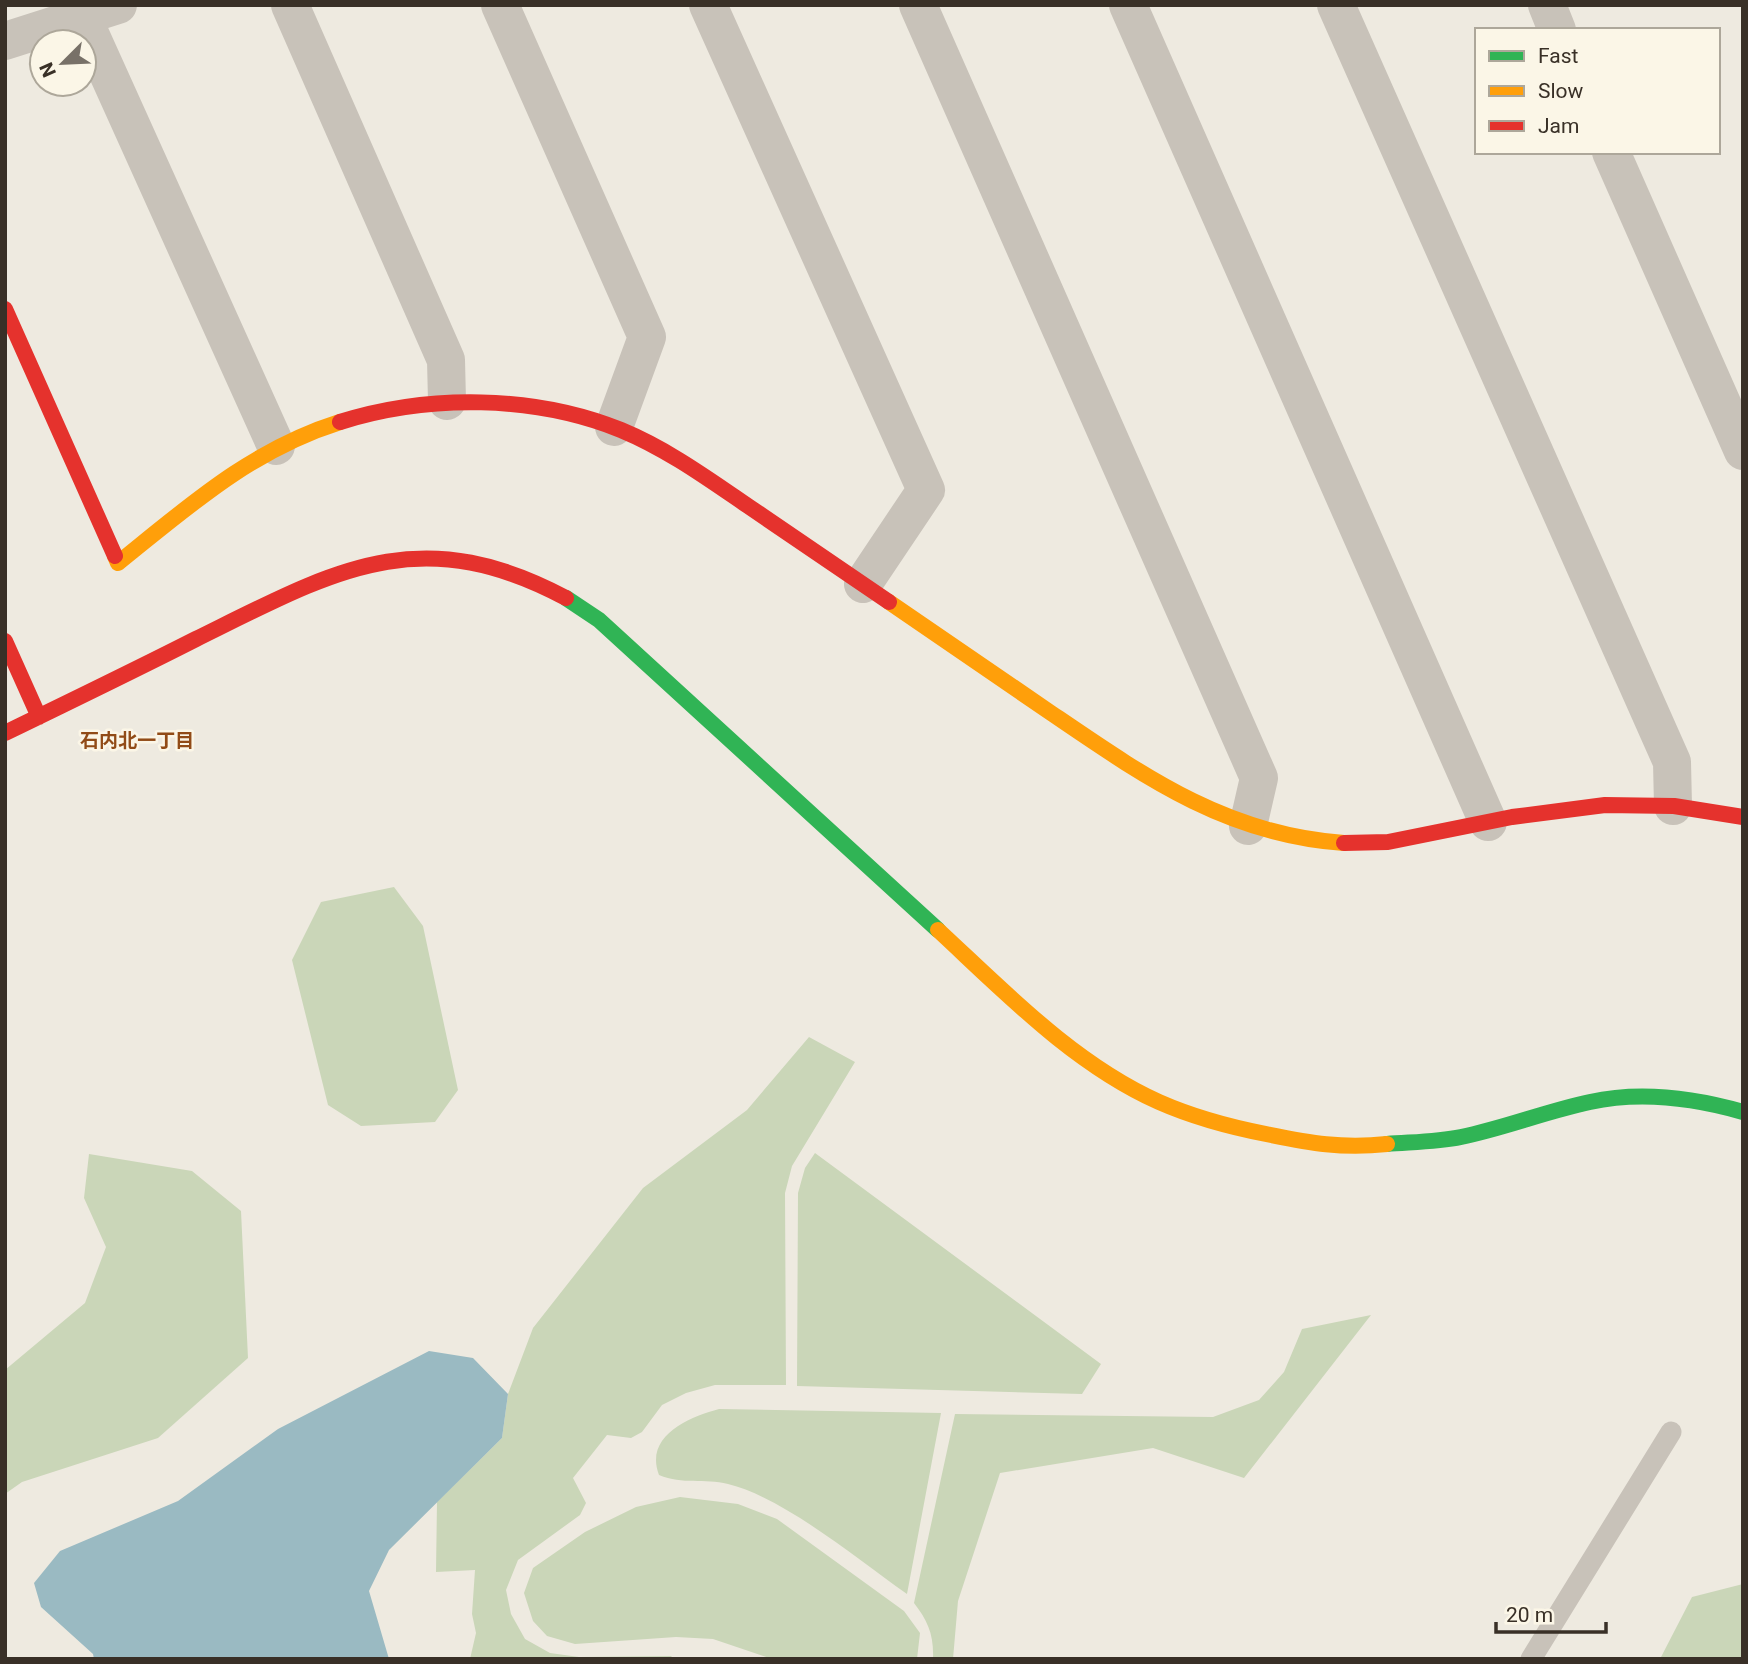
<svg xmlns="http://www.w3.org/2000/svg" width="1748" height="1664" viewBox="0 0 1748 1664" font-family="Roboto,'Noto Sans JP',sans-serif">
<rect width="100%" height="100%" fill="#eeeae0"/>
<path fill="#cad6b8" d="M 394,887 L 423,926 L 458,1090 L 435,1122 L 361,1126 L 328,1105 L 292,960 L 321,902 Z
M 809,1037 L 855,1062 L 792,1166 L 785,1193 L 786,1385 L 715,1385 L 686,1393 L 662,1405 L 642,1432 L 631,1438 L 607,1435 L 573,1478 L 586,1503 L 580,1515 L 518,1560 L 506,1590 L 511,1614 L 525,1639 L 550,1653 L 579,1657 L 671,1656 L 674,1659 L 470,1659 L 476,1633 L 472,1614 L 475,1570 L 436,1572 L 437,1502 L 502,1438 L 508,1394 L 533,1328 L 643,1188 L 747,1110 Z
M 815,1153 L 1101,1364 L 1082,1394 L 797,1386 L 798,1193 L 805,1168 Z
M 89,1154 L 192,1171 L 241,1211 L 248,1358 L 158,1438 L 22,1482 L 5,1494 L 5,1370 L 85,1303 L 106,1247 L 84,1198 Z
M 1371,1315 L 1244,1478 L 1153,1448 L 1000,1473 L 958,1601 L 953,1659 L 933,1659 C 934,1635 928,1621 914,1603 L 955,1414 L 1213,1417 L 1259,1400 L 1284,1372 L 1302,1329 Z
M 719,1409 L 941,1413 L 907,1594 C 858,1560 785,1498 728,1484 C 704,1478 683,1485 659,1475 C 644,1436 689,1417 719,1409 Z
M 680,1497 L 738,1504 L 777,1519 L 904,1611 L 920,1633 L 917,1659 L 772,1659 L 713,1639 L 676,1637 L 575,1644 L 547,1636 L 533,1621 L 524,1593 L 533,1568 L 585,1532 L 636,1507 Z
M 1743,1584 L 1743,1659 L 1660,1659 L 1692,1597 Z"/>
<path fill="#9abac2" d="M 429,1351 L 473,1358 L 508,1394 L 502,1438 L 389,1550 L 369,1591 L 389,1659 L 94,1659 L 93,1654 L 41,1607 L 34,1583 L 60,1551 L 178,1501 L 278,1429 Z"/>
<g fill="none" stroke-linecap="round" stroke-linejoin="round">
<path stroke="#c8c2b9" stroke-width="21" d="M 1531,1659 L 1671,1432"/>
<path stroke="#c8c2b9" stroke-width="38" d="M 290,5 L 446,360 L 447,401
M 500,5 L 647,337 L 614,427
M 708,5 L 926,490 L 863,584
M 918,5 L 1259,778 L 1248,826
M 1128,5 L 1488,822
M 1336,5 L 1672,762 L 1673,806
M 1547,5 L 1557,30
M 82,16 L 276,446
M 5,41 L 118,5
M 1611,152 L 1743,451"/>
<path stroke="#30b455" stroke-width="16" d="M 566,598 L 599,620 L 938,930
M 1387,1144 C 1411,1142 1437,1142 1461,1137 C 1505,1128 1547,1111 1590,1102 C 1640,1091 1694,1098 1743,1112"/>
<path stroke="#ff9f0a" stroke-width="16" d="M 115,556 L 118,563 C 189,506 251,450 340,422
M 889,602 C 943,639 997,676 1051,713 C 1145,777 1227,835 1344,843
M 938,930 C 1006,993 1074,1064 1159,1102 C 1193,1117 1230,1127 1266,1134 C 1310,1143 1342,1149 1387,1144"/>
<path stroke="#e5322d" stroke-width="16" d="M 5,309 L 115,556
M 340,422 C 429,394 534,395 621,430 C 667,449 707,478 748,506 C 795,538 842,570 889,602
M 5,641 L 39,717
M 5,733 C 69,702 133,671 196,639 C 332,572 418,519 566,598
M 1344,843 L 1388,842 L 1512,817 L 1605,805 L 1674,806 L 1743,817"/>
</g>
<g text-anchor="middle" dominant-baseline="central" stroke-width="5" stroke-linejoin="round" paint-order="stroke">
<g font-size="19" font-weight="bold" fill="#914b17" stroke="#fbf6e7">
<text x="137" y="740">石内北一丁目</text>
</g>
</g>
<rect width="1748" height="1664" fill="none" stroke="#393027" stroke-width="14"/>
<rect x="1475" y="28" width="245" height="126" fill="#fbf6e7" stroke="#ada79a" stroke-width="2"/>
<rect x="1489" y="51" width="35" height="10" fill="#30b455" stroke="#ada79a" stroke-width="2"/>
<text x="1538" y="63" font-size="21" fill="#393027">Fast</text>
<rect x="1489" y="86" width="35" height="10" fill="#ff9f0a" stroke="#ada79a" stroke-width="2"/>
<text x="1538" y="98" font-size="21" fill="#393027">Slow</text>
<rect x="1489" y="121" width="35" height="10" fill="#e5322d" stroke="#ada79a" stroke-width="2"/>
<text x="1538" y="133" font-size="21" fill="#393027">Jam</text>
<g transform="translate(63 63) rotate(246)"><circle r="33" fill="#fbf6e7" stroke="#ada79a" stroke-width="2"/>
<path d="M0-5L12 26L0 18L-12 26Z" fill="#787168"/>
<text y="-10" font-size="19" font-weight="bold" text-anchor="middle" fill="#393027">N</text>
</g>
<path d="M1496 1622v10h110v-10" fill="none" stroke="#393027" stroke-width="3.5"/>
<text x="1506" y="1622" font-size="21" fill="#393027" stroke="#fbf6e7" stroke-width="5" paint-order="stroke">20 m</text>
</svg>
